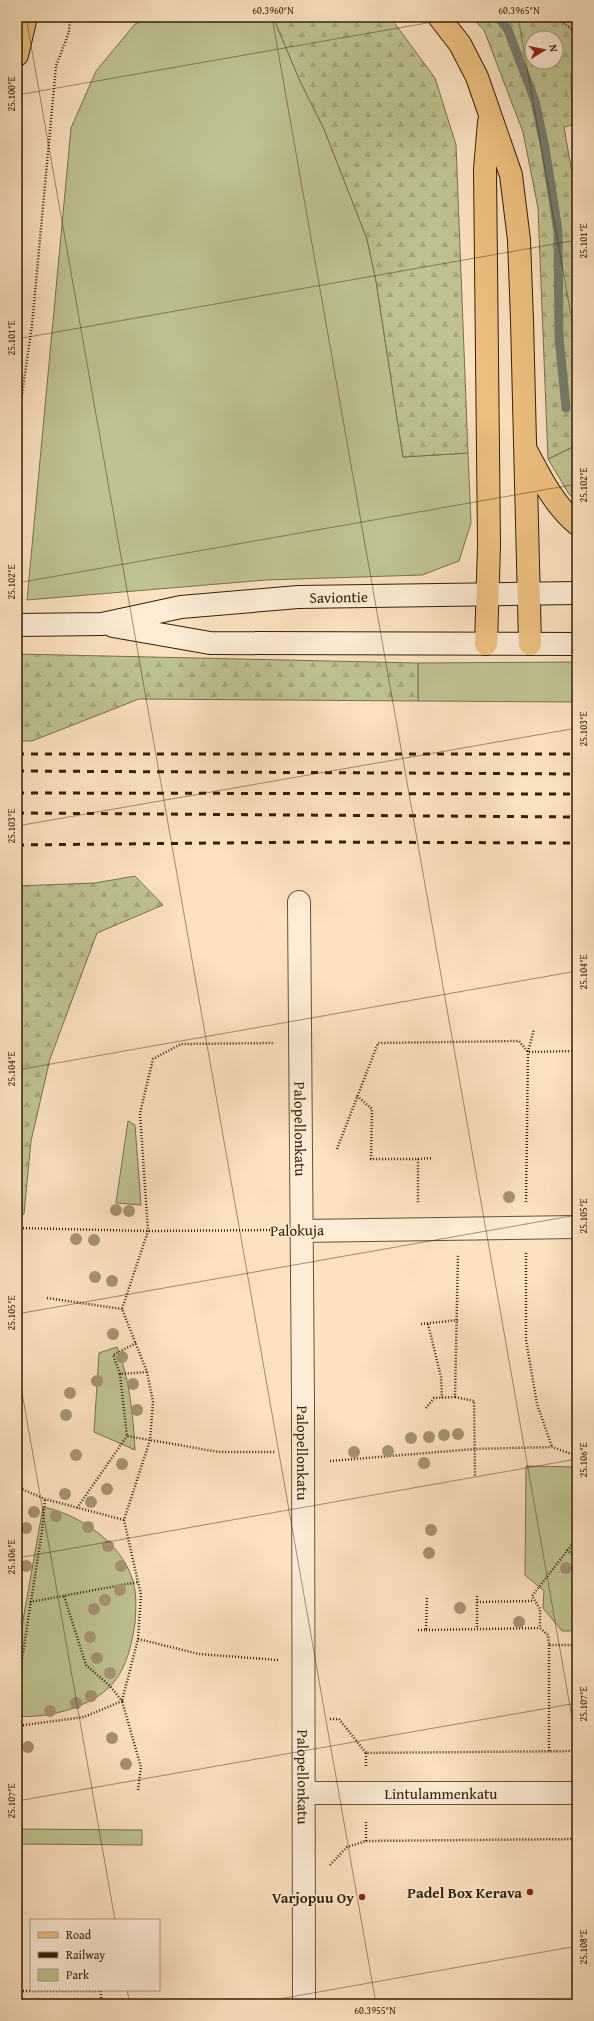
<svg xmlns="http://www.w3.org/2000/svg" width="594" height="2021" viewBox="0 0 594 2021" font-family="'Gentium Book Plus',serif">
<defs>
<pattern id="forest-firs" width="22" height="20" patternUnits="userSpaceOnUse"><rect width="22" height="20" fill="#bfc392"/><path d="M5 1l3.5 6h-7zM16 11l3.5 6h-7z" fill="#a5a77c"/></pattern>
</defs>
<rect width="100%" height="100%" fill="#fce2c0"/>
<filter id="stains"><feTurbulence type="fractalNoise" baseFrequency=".005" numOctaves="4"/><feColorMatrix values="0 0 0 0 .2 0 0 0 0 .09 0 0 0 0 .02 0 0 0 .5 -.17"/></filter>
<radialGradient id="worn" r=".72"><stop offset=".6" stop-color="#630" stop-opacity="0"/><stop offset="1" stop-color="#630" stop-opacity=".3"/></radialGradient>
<path fill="#bfc392" stroke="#79724c" d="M 155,17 L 273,17 L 300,81 L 324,129 L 367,239 L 376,281 L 403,457 L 468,453 L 471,523 L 459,561 L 422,575 L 266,580 L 27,600 L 71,128 L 96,71 L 135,24 Z
M 577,445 L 577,501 L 569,494 L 548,459 Z
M 577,662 L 577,702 L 418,701 L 418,663 Z
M 128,1121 L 135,1125 L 141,1205 L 116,1203 Z
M 117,1347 C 130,1380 133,1415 135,1450 L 94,1432 L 99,1353 Z
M 526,1466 L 577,1467 L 577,1631 L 562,1631 L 543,1608 L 544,1591 L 525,1575 Z
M 43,1507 C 79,1514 120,1542 132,1578 C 137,1591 136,1609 135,1623 C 132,1643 127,1666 114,1682 C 94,1707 47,1719 17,1716 L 17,1654 Z
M 17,1829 L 142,1830 L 142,1845 L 17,1844 Z"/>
<path fill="url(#forest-firs)" stroke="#79724c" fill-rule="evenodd" d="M 273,17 L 390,17 L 435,78 L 456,145 L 468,453 L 403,457 L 376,281 L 367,239 L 324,129 L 300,81 Z
M 471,17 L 577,17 L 577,74 L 571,74 L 572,125 L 564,127 L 577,202 L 577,445 L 548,459 L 538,208 L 523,132 L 484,30 ZM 532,38 L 556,38 L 556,62 L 532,62 Z
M 17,654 L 418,663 L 418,701 L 139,699 L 32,741 L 17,741 Z
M 135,876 L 163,905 L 97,933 L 50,1059 L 31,1141 L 24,1214 L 17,1216 L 17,886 L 95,883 Z"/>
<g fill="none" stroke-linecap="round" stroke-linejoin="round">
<path stroke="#767e73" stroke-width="9" d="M 498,17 L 508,30 L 535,101 L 545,148 L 558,231 L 559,337 L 566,408"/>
<g stroke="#655135" stroke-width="24">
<g id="street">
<path id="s1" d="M 299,902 L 303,1400 L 304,2004"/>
<path d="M 301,1231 L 577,1227"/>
<path id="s2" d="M 304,1793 L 577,1793"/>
</g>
</g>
<g stroke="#332107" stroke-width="24">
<g id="secondary">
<path id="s3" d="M 17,625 L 102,624 L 181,607 L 298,597 L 577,593"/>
<path d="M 113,626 L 210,643 L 577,644"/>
</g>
</g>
<g stroke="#332107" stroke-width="24">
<path id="primary" d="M 439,17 L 460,44 L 477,77 L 511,175 L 519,240 L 522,320 L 530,644
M 17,55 L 26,17
M 527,452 C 541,478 554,505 577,524
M 486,644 L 489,545 L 485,169 L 489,122"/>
</g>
<path stroke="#332107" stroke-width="2.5" stroke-dasharray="1 2" stroke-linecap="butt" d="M 553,17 L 577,32
M 17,429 L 32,325 L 56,66 L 69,32 L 70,17
M 357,1096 L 372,1109 L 371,1159 L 418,1159 L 418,1204
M 337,1149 L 378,1043 L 519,1041 L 528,1052 L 577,1051
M 418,1159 L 433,1158
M 526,1202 L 528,1052 L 534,1029
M 17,1228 L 148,1231 L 276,1230
M 526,1253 L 526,1340 L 537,1404 L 552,1447
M 47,1298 L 122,1309
M 421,1324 L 458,1320
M 428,1324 L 441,1377 L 442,1398
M 136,1343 L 113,1355 L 120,1374 L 147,1372
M 120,1374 L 127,1436 L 219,1452 L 276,1452
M 455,1397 L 474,1401 L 475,1476
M 426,1408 L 434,1398 L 455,1397 L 458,1255
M 330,1461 L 475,1449 L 552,1447 L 577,1456
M 17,1487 L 45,1499 L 124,1520
M 77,1508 L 127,1436
M 577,1538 L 532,1596 L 540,1609 L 540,1628 L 548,1635 L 549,1645 L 577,1645
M 567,1550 L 577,1559
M 477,1596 L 477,1629
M 30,1602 L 138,1582
M 477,1602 L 534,1601
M 418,1630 L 426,1630 L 427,1597
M 426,1630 L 540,1628
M 138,1639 L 199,1654 L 278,1660
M 549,1645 L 549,1751
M 17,1691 L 42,1531 L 45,1499
M 330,1719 L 339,1719 L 366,1753 L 577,1751
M 17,1726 L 84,1717 L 122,1701 L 110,1686 L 86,1665 L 64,1596
M 366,1753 L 366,1767
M 138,1790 L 141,1767 L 122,1701 L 138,1639 L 141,1595 L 124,1520 L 150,1440 L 153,1402 L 147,1372 L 122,1309 L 148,1231 L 140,1113 L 153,1059 L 181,1044 L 274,1043
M 366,1841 L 366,1820
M 330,1865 L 347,1847 L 366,1841 L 577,1839
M 17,1991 L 101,1991 L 101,2004"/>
<use href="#street" stroke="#fdecd6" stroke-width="22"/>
<use href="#secondary" stroke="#fdecd6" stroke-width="22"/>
<use href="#primary" stroke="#eec180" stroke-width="22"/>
<path stroke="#332107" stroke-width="3" stroke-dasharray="7 7" stroke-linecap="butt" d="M 17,754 L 577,754
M 17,771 L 577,774
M 17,793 L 577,794
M 17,813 L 577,817
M 17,845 L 316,842 L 577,843"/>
</g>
<g fill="#a59371">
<circle cx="509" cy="1197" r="6"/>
<circle cx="116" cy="1210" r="6"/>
<circle cx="129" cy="1211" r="6"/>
<circle cx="76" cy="1239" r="6"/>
<circle cx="94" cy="1240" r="6"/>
<circle cx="95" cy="1277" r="6"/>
<circle cx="112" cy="1281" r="6"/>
<circle cx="113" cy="1334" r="6"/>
<circle cx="122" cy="1357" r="6"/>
<circle cx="97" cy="1381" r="6"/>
<circle cx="133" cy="1384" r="6"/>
<circle cx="70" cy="1393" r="6"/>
<circle cx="137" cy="1410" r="6"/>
<circle cx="66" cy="1415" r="6"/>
<circle cx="458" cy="1434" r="6"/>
<circle cx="444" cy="1435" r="6"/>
<circle cx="429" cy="1437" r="6"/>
<circle cx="411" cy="1438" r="6"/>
<circle cx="388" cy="1451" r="6"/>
<circle cx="354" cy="1452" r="6"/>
<circle cx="76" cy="1455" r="6"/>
<circle cx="424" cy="1463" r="6"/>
<circle cx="122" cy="1464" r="6"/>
<circle cx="107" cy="1489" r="6"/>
<circle cx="65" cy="1494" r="6"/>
<circle cx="91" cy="1502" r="6"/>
<circle cx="34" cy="1512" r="6"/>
<circle cx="56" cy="1516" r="6"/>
<circle cx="88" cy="1527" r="6"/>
<circle cx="26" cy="1528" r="6"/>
<circle cx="431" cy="1530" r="6"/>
<circle cx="108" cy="1546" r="6"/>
<circle cx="429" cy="1553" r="6"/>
<circle cx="26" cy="1566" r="6"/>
<circle cx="121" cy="1566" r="6"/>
<circle cx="566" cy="1568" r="6"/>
<circle cx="120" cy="1590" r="6"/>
<circle cx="105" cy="1600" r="6"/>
<circle cx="460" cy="1608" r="6"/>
<circle cx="94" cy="1609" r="6"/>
<circle cx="519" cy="1622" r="6"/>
<circle cx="90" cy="1637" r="6"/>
<circle cx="97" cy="1658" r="6"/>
<circle cx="110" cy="1673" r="6"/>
<circle cx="91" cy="1696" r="6"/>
<circle cx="76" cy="1703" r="6"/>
<circle cx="50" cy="1711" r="6"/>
<circle cx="112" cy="1738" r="6"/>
<circle cx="28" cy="1747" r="6"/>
<circle cx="126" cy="1764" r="6"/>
</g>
<path fill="none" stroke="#332107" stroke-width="1" stroke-opacity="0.45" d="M 26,17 L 376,2004M 272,17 L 577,1746M 518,17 L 577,349M 17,95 L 461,17M 17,339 L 577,240M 17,583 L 577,484M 17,826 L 577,728M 17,1070 L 577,971M 17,1314 L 577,1215M 17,1364 L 115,1920M 17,1558 L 577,1459M 17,1801 L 577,1703M 127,1990 L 130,2004M 251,2004 L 577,1946"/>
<g fill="#8f2418" stroke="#fdecd6" stroke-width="1.5">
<circle cx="530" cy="1892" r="4"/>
<circle cx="362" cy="1897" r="4"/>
</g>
<g text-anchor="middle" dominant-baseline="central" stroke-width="3" stroke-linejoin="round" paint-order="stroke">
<g font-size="15" fill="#332107" stroke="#fdecd6">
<text stroke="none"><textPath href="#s3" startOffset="324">Saviontie</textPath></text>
<text stroke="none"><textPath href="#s1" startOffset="227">Palopellonkatu</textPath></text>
<text transform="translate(297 1230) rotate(-1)">Palokuja</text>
<text stroke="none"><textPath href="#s1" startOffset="551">Palopellonkatu</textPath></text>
<text stroke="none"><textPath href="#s1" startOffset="875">Palopellonkatu</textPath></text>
<text stroke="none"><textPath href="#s2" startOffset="137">Lintulammenkatu</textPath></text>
</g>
<g font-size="15" font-weight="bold" fill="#332107" stroke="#fdecd6" text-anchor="end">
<text x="522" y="1892">Padel Box Kerava</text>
<text x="354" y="1897">Varjopuu Oy</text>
</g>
</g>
<rect width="594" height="2021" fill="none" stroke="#fce2c0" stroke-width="44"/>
<rect x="30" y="1919" width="130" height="72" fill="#fdecd6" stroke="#ac9b83"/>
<rect x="38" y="1932" width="20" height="6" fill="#eec180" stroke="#ac9b83"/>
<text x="66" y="1939" font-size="12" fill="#332107">Road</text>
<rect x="38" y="1952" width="20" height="6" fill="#332107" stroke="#ac9b83"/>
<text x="66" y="1959" font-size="12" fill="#332107">Railway</text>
<rect x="38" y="1969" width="20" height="12" fill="#bfc392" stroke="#ac9b83"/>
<text x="66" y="1979" font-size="12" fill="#332107">Park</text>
<g transform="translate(544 50) rotate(80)"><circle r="19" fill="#fdecd6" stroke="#ac9b83"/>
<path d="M0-3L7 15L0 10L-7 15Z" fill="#8f2418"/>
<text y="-6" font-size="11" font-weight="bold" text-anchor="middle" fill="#332107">N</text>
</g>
<rect x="22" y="22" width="550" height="1977" fill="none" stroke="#332107" stroke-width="1.5"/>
<g font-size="10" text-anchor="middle" fill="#332107">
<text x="273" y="14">60.3960°N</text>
<text x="519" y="14">60.3965°N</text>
<text transform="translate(11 94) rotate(-90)" y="4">25.100°E</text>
<text transform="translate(583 241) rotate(-90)" y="4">25.101°E</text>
<text transform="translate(11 338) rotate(-90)" y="4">25.101°E</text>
<text transform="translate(583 485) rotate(-90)" y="4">25.102°E</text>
<text transform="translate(11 582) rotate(-90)" y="4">25.102°E</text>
<text transform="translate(583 729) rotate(-90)" y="4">25.103°E</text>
<text transform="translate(11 826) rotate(-90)" y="4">25.103°E</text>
<text transform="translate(583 972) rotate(-90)" y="4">25.104°E</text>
<text transform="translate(11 1069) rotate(-90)" y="4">25.104°E</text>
<text transform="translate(583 1216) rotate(-90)" y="4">25.105°E</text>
<text transform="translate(11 1313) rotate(-90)" y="4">25.105°E</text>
<text transform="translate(583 1460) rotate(-90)" y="4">25.106°E</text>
<text transform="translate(11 1557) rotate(-90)" y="4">25.106°E</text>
<text transform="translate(583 1704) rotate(-90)" y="4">25.107°E</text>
<text transform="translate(11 1801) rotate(-90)" y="4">25.107°E</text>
<text transform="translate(583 1947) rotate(-90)" y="4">25.108°E</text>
<text x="375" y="2014">60.3955°N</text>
</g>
<rect width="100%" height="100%" filter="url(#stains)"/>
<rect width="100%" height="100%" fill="url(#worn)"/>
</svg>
